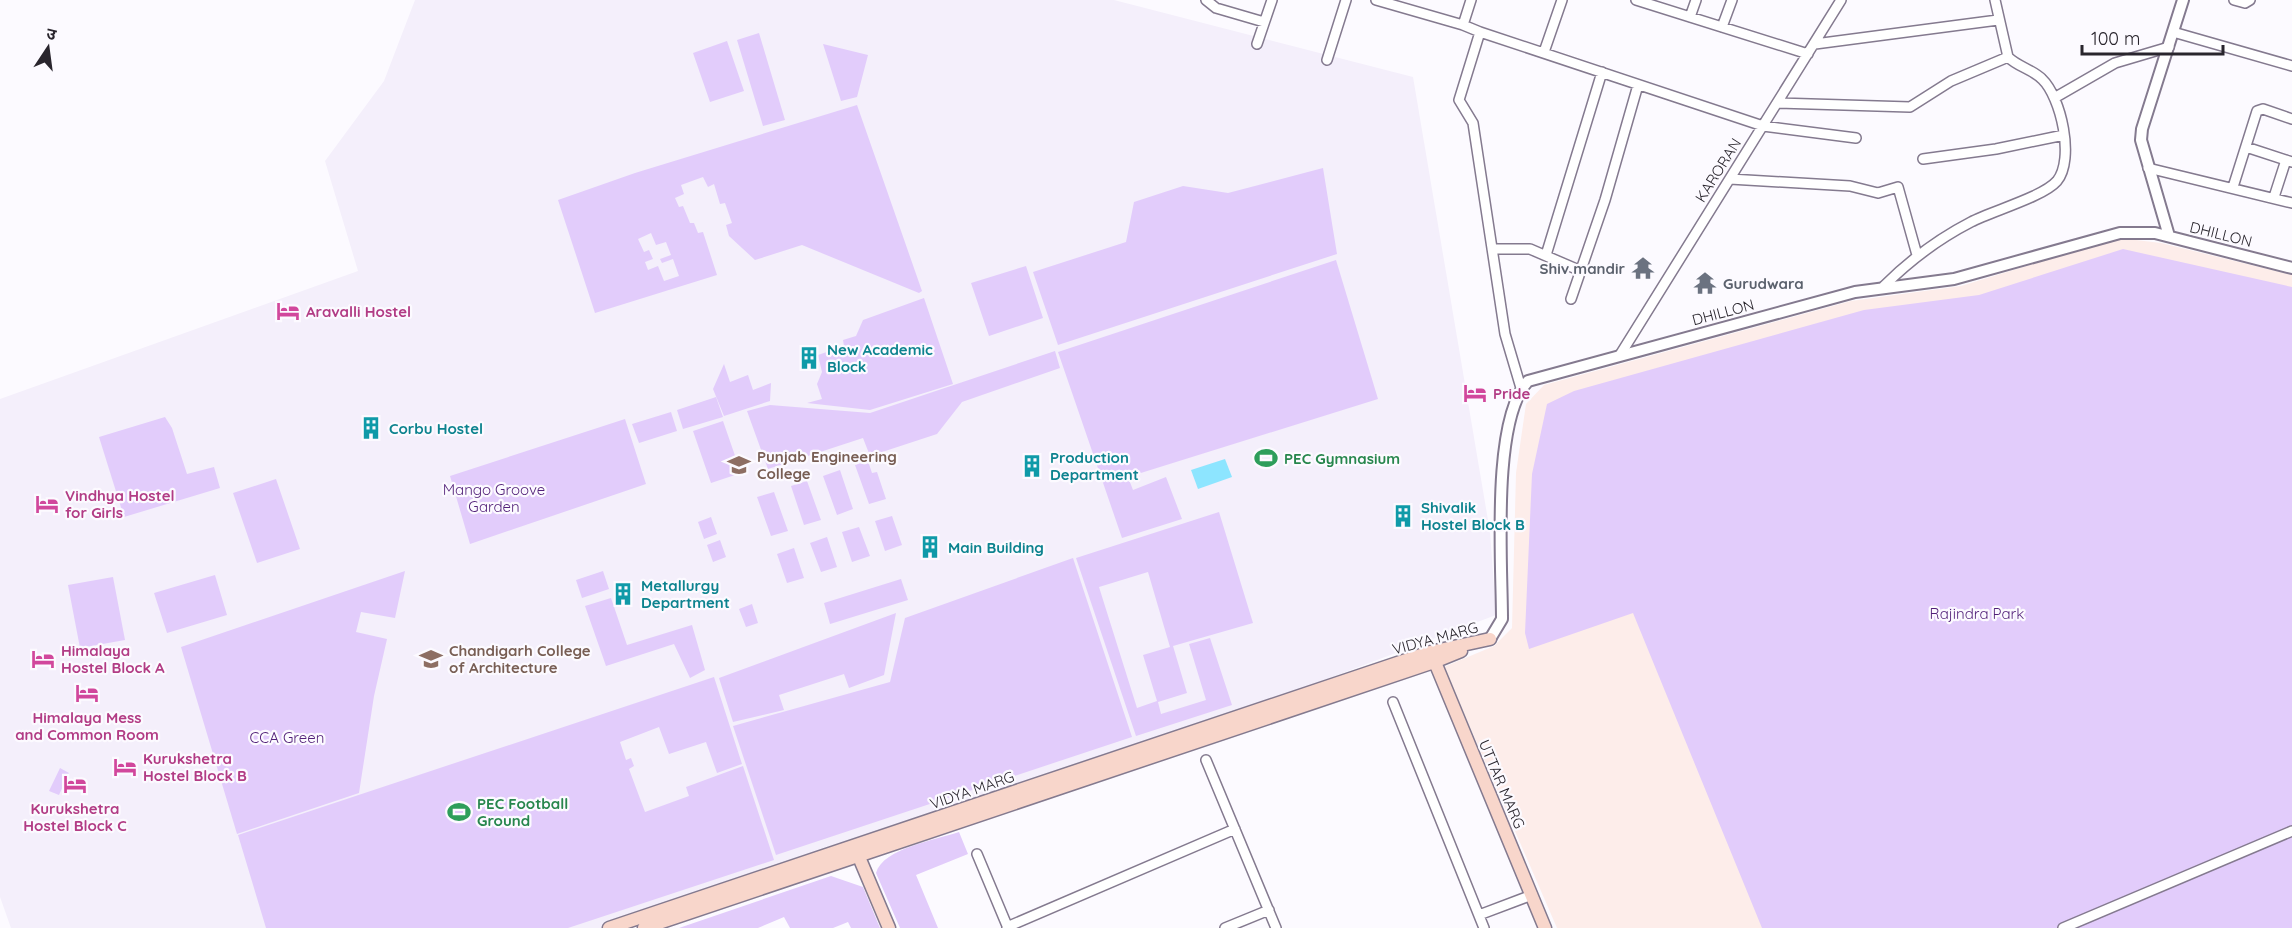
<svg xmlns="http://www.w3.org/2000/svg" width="2292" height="928" viewBox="0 0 2292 928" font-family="Quicksand,'Noto Sans Devanagari',sans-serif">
<rect width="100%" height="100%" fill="#fcfaff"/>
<path fill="#fdedea" d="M 2119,238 L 2161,243 L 2292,275 L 2292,928 L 1557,928 L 1444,667 L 1494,646 L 1512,628 L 1516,473 L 1526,404 L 1544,385 L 1851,301 L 1961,286 Z"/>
<path fill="#f4effb" d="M 415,0 L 1114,0 L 1413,77 L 1490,532 L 1496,615 L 1139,750 L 603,928 L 11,928 L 0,897 L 0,399 L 358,271 L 325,161 L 384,81 Z"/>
<path fill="#e2ccfb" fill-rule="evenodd" d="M 759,33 L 785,120 L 763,126 L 737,40 Z
M 727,41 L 744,91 L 710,102 L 693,53 Z
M 823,44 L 868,55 L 857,97 L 841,101 Z
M 857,105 L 922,291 L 919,293 L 802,245 L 755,260 L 729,236 L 726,225 L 732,223 L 725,203 L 720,204 L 714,184 L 708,187 L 703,177 L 681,185 L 684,194 L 675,198 L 679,207 L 683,206 L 690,223 L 694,223 L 698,233 L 703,232 L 717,275 L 595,313 L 558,200 L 635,173 ZM 651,233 L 656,245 L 666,242 L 671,255 L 660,259 L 662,263 L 673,259 L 679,276 L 664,281 L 658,266 L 648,270 L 645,262 L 653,259 L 649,250 L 644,252 L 638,239 Z
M 1323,168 L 1337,254 L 1058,345 L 1033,272 L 1126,242 L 1134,202 L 1183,186 L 1228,193 Z
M 2123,249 L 2292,287 L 2292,928 L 1762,928 L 1633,613 L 1529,649 L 1525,633 L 1532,474 L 1547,404 L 1574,391 L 1864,310 L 1979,295 Z
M 1336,260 L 1378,399 L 1128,477 L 1133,490 L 1166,477 L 1182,519 L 1122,538 L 1058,352 Z
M 1026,266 L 1043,318 L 989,336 L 971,283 Z
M 924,298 L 953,384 L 870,410 L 807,403 L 822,399 L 817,384 L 822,372 L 818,355 L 844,346 L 843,340 L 856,336 L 863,320 Z
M 1055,351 L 1060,368 L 962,402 L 937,434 L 870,456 L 863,438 L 768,469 L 747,411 L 770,405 L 870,413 Z
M 724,364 L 730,382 L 748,375 L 753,390 L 771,383 L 770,401 L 724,416 L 713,389 Z
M 716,397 L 723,417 L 683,429 L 677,410 Z
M 671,412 L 677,431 L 639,443 L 632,424 Z
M 165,417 L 172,428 L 187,474 L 214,467 L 220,488 L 124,517 L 99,437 Z
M 625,419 L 646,484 L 470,544 L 450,476 Z
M 723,421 L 741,473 L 711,483 L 693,431 Z
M 868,461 L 872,473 L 877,472 L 886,499 L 869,504 L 855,465 Z
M 840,470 L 853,509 L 837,515 L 823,476 Z
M 276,479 L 300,549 L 257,563 L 233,493 Z
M 807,481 L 821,520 L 804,525 L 791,486 Z
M 774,492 L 788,531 L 771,536 L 757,497 Z
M 1219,512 L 1253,623 L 1173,646 L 1187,693 L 1158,702 L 1161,714 L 1206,700 L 1189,644 L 1210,638 L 1232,705 L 1136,736 L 1076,558 ZM 1148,572 L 1170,647 L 1143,655 L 1157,701 L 1137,708 L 1099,587 Z
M 892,516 L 902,545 L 885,551 L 875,521 Z
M 711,517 L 717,534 L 704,539 L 698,522 Z
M 859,527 L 870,556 L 852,562 L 842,532 Z
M 827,537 L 837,567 L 821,572 L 810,543 Z
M 720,540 L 726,557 L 713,562 L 707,545 Z
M 794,548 L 804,578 L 787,583 L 777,554 Z
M 1073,558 L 1132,737 L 776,855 L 733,726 L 890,682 L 905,618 Z
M 405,571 L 395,618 L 361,612 L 356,632 L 387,639 L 374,696 L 359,793 L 237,834 L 181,647 Z
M 603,571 L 609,589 L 582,598 L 576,580 Z
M 215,575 L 227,615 L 167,633 L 154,593 Z
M 113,577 L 125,640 L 80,648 L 68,585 Z
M 901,579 L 908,600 L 830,624 L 824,603 Z
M 611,598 L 627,645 L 692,625 L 705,670 L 690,678 L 674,644 L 606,666 L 585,606 Z
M 752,604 L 758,623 L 746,627 L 739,609 Z
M 896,613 L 884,675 L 849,688 L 844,674 L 779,695 L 784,710 L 733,722 L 719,678 Z
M 714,677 L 742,764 L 717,773 L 706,742 L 669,754 L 659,727 L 620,742 L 626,760 L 631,758 L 634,766 L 629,769 L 645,812 L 689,796 L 686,787 L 743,766 L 774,860 L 568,928 L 266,928 L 238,835 Z
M 60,768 L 69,773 L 59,795 L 49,791 Z
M 959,832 L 968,854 L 916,875 L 938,928 L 900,928 L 876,873 C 883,848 936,840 959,832 Z
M 831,876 L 863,887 L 880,928 L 851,928 L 848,922 L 833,928 L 790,928 L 784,917 L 758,928 L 679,928 Z"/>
<path fill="#8de5ff" d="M 1225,459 L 1232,477 L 1198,489 L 1191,470 Z"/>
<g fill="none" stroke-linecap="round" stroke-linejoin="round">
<g stroke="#847a8f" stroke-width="12">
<path id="minor" d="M 1206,0 L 1216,8 L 1264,22
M 1376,0 L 1463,25
M 1471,0 L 1463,25 L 1480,32 L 1763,126 L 1856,138
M 1636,0 L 1808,54
M 2234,0 L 2245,3 L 2250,0
M 1690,17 L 1696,0
M 1722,27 L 1732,0
M 1480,32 L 1459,100 L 1473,123 L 1505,334 L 1521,388
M 2173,32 L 2292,66
M 1257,44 L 1272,0
M 1815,44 L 1998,20
M 1544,52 L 1562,0
M 1327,60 L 1346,0
M 2056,97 L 2115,63 L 2169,47
M 1778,103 L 1910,107 L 1951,81 L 2008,57
M 2246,147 L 2292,162
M 1923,159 L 1996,149 L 2064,135
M 2148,168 L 2292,203
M 1730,179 L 1850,186 L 1878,193 L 1898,187 L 1917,255
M 2233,187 L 2257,111 L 2263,109 L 2292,119
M 2274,197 L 2286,160
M 1492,249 L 1530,249 L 1581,271
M 1546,255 L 1602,72
M 1884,286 C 1910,260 1938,239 1971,222 C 1992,211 2043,197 2057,181 C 2075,159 2061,97 2042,79 C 2032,69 2018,67 2008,57 L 1995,0
M 1571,299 L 1605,200 L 1638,85
M 1620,355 L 1841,0
M 1393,702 L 1484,928
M 1206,760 L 1276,928
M 977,854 L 1008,928
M 1479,915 L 1532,895
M 1007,927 L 1235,829
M 1225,928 L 1269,910
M 2063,928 L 2292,831"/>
</g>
<g stroke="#847a8f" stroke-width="14">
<path id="tertiary" d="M 2169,236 L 2141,140 L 2142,129 L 2183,0
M 1490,639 L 1502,619 C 1502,564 1491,420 1528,381 L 1855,292 L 1954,279 L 2120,233 L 2155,233 L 2292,268"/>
</g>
<g stroke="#847a8f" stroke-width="15">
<path id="secondary" d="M 1432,655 L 1545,928
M 856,850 L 889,928
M 609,928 L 1430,652 L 1490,639
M 644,928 L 1434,662 L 1461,651"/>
</g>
<use href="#minor" stroke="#fff" stroke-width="9"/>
<use href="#tertiary" stroke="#fff" stroke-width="10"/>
<use href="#secondary" stroke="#f8d6cb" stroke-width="12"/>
</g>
<defs>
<g id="temple-bare" transform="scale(1.8)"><path d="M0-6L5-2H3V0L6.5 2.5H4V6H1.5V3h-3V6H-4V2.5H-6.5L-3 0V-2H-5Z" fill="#6b7280" stroke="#fcfaff" stroke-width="2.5" paint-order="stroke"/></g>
<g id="hotel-bare" transform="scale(1.8)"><path d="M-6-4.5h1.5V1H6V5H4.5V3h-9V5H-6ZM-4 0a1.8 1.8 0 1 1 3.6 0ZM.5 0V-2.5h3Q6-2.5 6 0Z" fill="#d1479c" stroke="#fcfaff" stroke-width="2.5" paint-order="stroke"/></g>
<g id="building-bare" transform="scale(1.8)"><path d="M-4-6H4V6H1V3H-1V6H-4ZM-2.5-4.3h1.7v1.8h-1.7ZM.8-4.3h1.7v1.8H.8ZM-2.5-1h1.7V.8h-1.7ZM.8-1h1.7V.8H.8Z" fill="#0f9aa8" stroke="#fcfaff" stroke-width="2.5" paint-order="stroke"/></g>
<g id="stadium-bare" transform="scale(1.8)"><path d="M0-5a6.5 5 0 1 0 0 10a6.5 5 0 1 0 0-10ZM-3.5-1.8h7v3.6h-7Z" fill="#2e9e5b" stroke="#fcfaff" stroke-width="2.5" paint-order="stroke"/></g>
<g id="university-bare" transform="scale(1.8)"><path d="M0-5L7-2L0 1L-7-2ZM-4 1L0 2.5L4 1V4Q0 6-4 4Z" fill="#8d6e63" stroke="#fcfaff" stroke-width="2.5" paint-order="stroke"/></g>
</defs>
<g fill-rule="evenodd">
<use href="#temple-bare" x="1643" y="268"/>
<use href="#temple-bare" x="1705" y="283"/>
<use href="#hotel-bare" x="288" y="311"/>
<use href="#building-bare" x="809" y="358"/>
<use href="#hotel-bare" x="1475" y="393"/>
<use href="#building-bare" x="371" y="428"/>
<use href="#stadium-bare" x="1266" y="458"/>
<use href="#university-bare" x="739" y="465"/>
<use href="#building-bare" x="1032" y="466"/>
<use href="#hotel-bare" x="47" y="504"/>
<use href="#building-bare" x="1403" y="516"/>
<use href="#building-bare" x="930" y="547"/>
<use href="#building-bare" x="623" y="594"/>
<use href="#hotel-bare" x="43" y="659"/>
<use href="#university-bare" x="431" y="659"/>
<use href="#hotel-bare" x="87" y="693"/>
<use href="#hotel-bare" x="125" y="767"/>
<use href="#hotel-bare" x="75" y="784"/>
<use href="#stadium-bare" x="459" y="812"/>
</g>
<g text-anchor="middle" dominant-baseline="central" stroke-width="4.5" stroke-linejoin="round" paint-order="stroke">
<g font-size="15" fill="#29252d" stroke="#fcfaff">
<text transform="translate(1718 170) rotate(-58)">KARORAN</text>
<text transform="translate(2221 234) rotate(14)">DHILLON</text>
<text transform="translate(1723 312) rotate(-15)">DHILLON</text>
<text transform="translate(1435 638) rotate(-15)">VIDYA MARG</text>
<text transform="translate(1502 784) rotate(67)">UTTAR MARG</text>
<text transform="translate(972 790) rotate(-19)">VIDYA MARG</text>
</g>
<g font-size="15" font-weight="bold" fill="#5b616d" stroke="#fcfaff" text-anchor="end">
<text x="1625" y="268">Shiv mandir</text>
<text x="1723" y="283" text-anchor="start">Gurudwara</text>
</g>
<g font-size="15" font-weight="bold" fill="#b23c85" stroke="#fcfaff" text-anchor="start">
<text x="306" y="311">Aravalli Hostel</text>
<text x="1493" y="393">Pride</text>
<text x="65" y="495">Vindhya Hostel<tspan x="65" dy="17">for Girls</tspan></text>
<text x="61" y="650">Himalaya<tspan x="61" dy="17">Hostel Block A</tspan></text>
<text x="87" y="717" text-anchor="middle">Himalaya Mess<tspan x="87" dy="17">and Common Room</tspan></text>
<text x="143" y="758">Kurukshetra<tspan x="143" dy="17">Hostel Block B</tspan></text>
<text x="75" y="808" text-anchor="middle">Kurukshetra<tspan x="75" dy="17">Hostel Block C</tspan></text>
</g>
<g font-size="15" font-weight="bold" fill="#0d838f" stroke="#fcfaff" text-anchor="start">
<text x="827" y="349">New Academic<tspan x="827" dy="17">Block</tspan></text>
<text x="389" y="428">Corbu Hostel</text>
<text x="1050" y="457">Production<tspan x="1050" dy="17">Department</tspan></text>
<text x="1421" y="507">Shivalik<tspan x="1421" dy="17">Hostel Block B</tspan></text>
<text x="948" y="547">Main Building</text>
<text x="641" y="585">Metallurgy<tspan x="641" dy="17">Department</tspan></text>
</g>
<g font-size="15" font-weight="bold" fill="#785e54" stroke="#fcfaff" text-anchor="start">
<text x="757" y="456">Punjab Engineering<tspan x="757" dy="17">College</tspan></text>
<text x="449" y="650">Chandigarh College<tspan x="449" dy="17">of Architecture</tspan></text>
</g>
<g font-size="15" font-weight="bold" fill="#27864d" stroke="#fcfaff" text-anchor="start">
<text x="1284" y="458">PEC Gymnasium</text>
<text x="477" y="803">PEC Football<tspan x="477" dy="17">Ground</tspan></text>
</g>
<g font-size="15" fill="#511f78" stroke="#fcfaff">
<text x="494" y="489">Mango Groove<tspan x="494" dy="17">Garden</tspan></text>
<text x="1977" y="613">Rajindra Park</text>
<text x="287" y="737">CCA Green</text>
</g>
</g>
<g transform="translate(48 48) rotate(13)" stroke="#fcfaff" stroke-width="4.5" paint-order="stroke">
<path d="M0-4.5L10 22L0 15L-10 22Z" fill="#29252d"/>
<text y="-9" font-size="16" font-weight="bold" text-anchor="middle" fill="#29252d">उ</text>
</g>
<path d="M2082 45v9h141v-9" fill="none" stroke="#29252d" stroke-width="3"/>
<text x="2091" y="45" font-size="18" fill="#29252d" stroke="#fcfaff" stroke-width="4.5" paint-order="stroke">100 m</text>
</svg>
